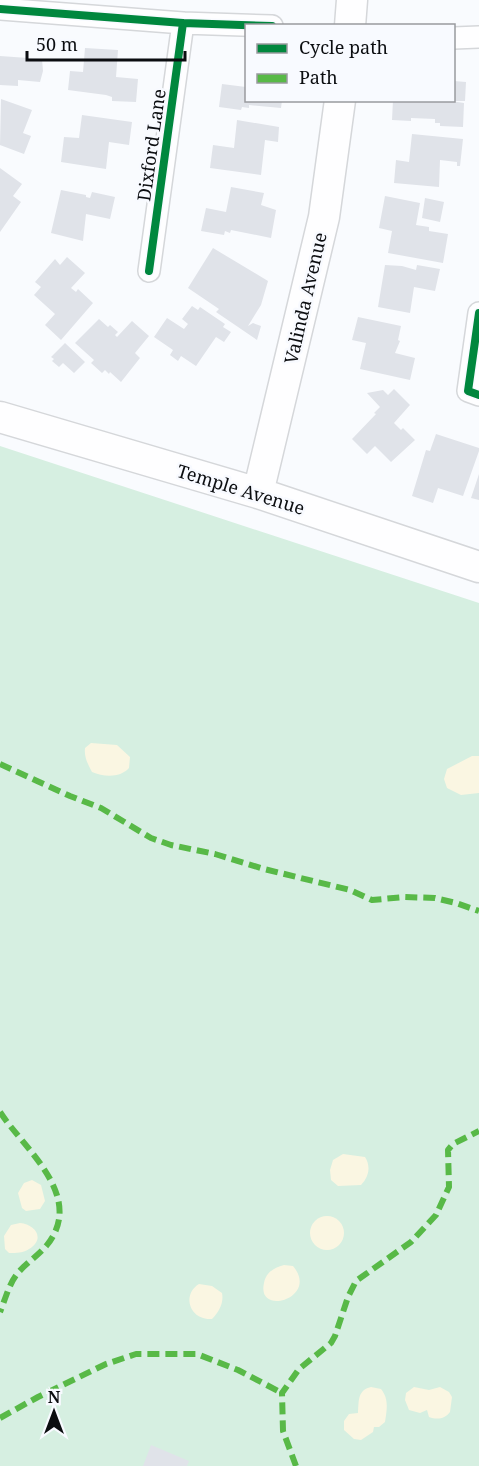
<svg xmlns="http://www.w3.org/2000/svg" width="479" height="1466" viewBox="0 0 479 1466" font-family="'Noto Serif',serif">
<rect width="100%" height="100%" fill="#f9fbfe"/>
<path fill="#d6efe1" d="M 0,446 L 479,603 L 479,1466 L 0,1466 Z"/>
<path fill="#faf6e2" d="M 91,743 L 117,745 L 130,757 L 129,768 C 120,778 104,777 92,772 C 88,764 84,758 85,748 Z
M 472,756 L 479,756 L 479,793 L 461,795 L 447,788 L 444,779 L 447,769 Z
M 343,1154 L 365,1157 C 371,1166 369,1177 361,1185 L 338,1186 L 331,1180 L 330,1170 L 333,1160 Z
M 32,1180 L 41,1185 L 45,1201 L 40,1209 L 26,1211 L 22,1208 L 18,1193 L 24,1183 Z
M310 1233a17 17 0 1 1 34 0a17 17 0 1 1-34 0Z
M 20,1223 C 35,1224 46,1239 29,1249 C 24,1253 16,1253 9,1253 L 5,1249 L 4,1236 L 11,1225 Z
M 284,1265 L 293,1266 C 320,1298 256,1317 264,1283 C 266,1272 274,1268 284,1265 Z
M 199,1284 L 212,1286 L 222,1293 C 224,1303 219,1312 212,1319 C 190,1321 181,1295 199,1284 Z
M 371,1387 L 381,1389 C 389,1399 387,1409 385,1422 L 379,1427 L 374,1427 L 373,1432 L 361,1440 L 354,1439 L 344,1430 L 344,1421 L 349,1414 L 358,1413 C 359,1402 357,1390 371,1387 Z
M 414,1387 L 429,1390 L 440,1387 L 449,1392 L 452,1397 L 450,1412 C 445,1419 437,1420 429,1417 L 427,1410 L 420,1413 L 409,1410 L 405,1400 L 406,1393 Z"/>
<path fill="#e0e3e9" d="M 85,48 L 118,50 L 116,77 L 138,79 L 136,102 L 112,101 L 112,97 L 106,95 L 68,90 L 70,71 L 83,72 Z
M 0,56 L 42,59 L 43,71 L 40,82 L 18,80 L 18,86 L 0,85 Z
M 454,81 L 466,82 L 465,101 L 454,101 Z
M 222,84 L 246,87 L 246,100 L 282,100 L 281,108 L 249,105 L 249,108 L 242,107 L 241,110 L 219,107 Z
M 1,99 L 32,110 L 23,133 L 31,136 L 24,154 L 0,145 Z
M 393,100 L 444,100 L 464,103 L 463,127 L 440,126 L 440,123 L 435,123 L 435,119 L 411,118 L 411,121 L 392,120 Z
M 82,115 L 132,122 L 129,145 L 109,142 L 106,169 L 61,162 L 64,137 L 79,138 Z
M 237,120 L 279,127 L 278,142 L 265,140 L 261,175 L 210,168 L 213,145 L 234,148 Z
M 412,134 L 463,139 L 460,166 L 457,166 L 457,162 L 440,160 L 439,187 L 394,183 L 396,160 L 409,162 Z
M 0,168 L 22,184 L 13,196 L 21,202 L 0,232 Z
M 231,187 L 264,193 L 261,205 L 276,210 L 271,238 L 231,230 L 230,233 L 225,231 L 224,235 L 201,231 L 206,208 L 226,212 Z
M 61,190 L 86,195 L 86,197 L 90,198 L 92,192 L 115,197 L 110,219 L 86,214 L 83,241 L 51,233 Z
M 385,196 L 420,203 L 416,225 L 429,227 L 429,231 L 448,234 L 443,263 L 388,253 L 392,231 L 379,228 Z
M 425,198 L 444,202 L 440,222 L 422,218 Z
M 213,248 L 268,281 L 261,305 L 248,326 L 253,323 L 261,326 L 257,340 L 216,312 L 219,309 L 188,288 Z
M 67,257 L 85,273 L 71,288 L 76,292 L 78,289 L 93,303 L 61,340 L 45,325 L 55,314 L 34,295 L 41,287 L 35,282 L 55,259 L 60,265 Z
M 385,265 L 402,266 L 416,270 L 417,265 L 440,269 L 435,291 L 414,287 L 410,313 L 378,307 Z
M 192,306 L 198,310 L 200,307 L 225,324 L 223,327 L 231,332 L 224,342 L 216,337 L 196,366 L 181,356 L 178,361 L 170,355 L 173,350 L 154,337 L 167,318 L 184,329 L 188,324 L 182,319 Z
M 358,317 L 401,326 L 398,340 L 400,341 L 395,353 L 415,358 L 410,380 L 360,369 L 366,343 L 352,340 Z
M 99,319 L 108,327 L 110,325 L 118,332 L 115,335 L 117,337 L 132,321 L 149,336 L 135,353 L 140,358 L 121,382 L 110,372 L 109,374 L 105,370 L 102,373 L 91,363 L 94,360 L 75,343 Z
M 65,343 L 85,362 L 74,373 L 63,363 L 59,367 L 52,361 L 54,359 L 51,357 Z
M 394,389 L 410,405 L 394,423 L 401,430 L 403,428 L 415,440 L 391,462 L 375,446 L 367,454 L 352,439 L 376,414 L 374,413 L 380,407 L 367,393 L 383,390 L 388,395 Z
M 436,434 L 479,448 L 479,451 L 463,496 L 438,488 L 433,503 L 412,496 L 426,450 L 430,451 Z
M 479,474 L 479,500 L 471,498 Z
M 151,1445 L 189,1461 L 187,1466 L 143,1466 Z"/>
<g fill="none" stroke-linecap="round" stroke-linejoin="round">
<g stroke="#d5d7da" stroke-width="24">
<path id="street" d="M 0,9 L 183,23 L 272,26
M 454,38 L 479,37
M 149,271 L 183,23
M 479,313 L 468,391 L 479,395"/>
</g>
<g stroke="#d5d7da" stroke-width="33">
<path id="secondary" d="M 350,26 L 352,0
M 0,417 L 258,493 L 479,567
M 258,493 L 324,217 L 340,100"/>
</g>
<use href="#street" stroke="#fefeff" stroke-width="21"/>
<use href="#secondary" stroke="#fefeff" stroke-width="30"/>
<path stroke="#58b947" stroke-width="6" stroke-dasharray="12 6" stroke-linecap="butt" d="M 0,764 L 70,796 L 101,808 L 151,838 L 171,845 L 215,854 L 264,869 L 350,890 L 372,900 L 405,897 L 435,898 L 456,903 L 479,911
M 0,1112 C 24,1149 86,1196 47,1245 C 38,1256 26,1263 17,1274 C 9,1284 5,1300 0,1312
M 0,1418 L 38,1397 L 106,1364 L 136,1354 L 197,1354 L 238,1370 L 282,1393
M 296,1466 L 283,1431 L 282,1393 L 299,1369 L 331,1343 L 335,1336 L 348,1297 L 356,1281 L 411,1242 L 436,1215 L 449,1187 L 448,1150 L 453,1144 L 479,1131"/>
<g stroke="#f8faff" stroke-width="11">
<path id="cycleway" d="M 0,9 L 183,23 L 272,26
M 149,271 L 183,23
M 479,313 L 468,391 L 479,395"/>
</g>
<use href="#cycleway" stroke="#00873e" stroke-width="8"/>
</g>
<g text-anchor="middle" dominant-baseline="central" stroke-width="5" stroke-linejoin="round" paint-order="stroke">
<g font-size="18" fill="#0b0d10" stroke="#f8faff">
<text transform="translate(151 145) rotate(-82)">Dixford Lane</text>
<text transform="translate(305 298) rotate(-77)">Valinda Avenue</text>
<text transform="translate(241 489) rotate(17)">Temple Avenue</text>
</g>
</g>
<rect x="245" y="24" width="210" height="78" fill="#f8faff" stroke="#999b9f" stroke-width="1.5"/>
<rect x="257" y="44" width="30" height="9" fill="#00873e" stroke="#999b9f" stroke-width="1.5"/>
<text x="299" y="54" font-size="18" fill="#0b0d10">Cycle path</text>
<rect x="257" y="74" width="30" height="9" fill="#58b947" stroke="#999b9f" stroke-width="1.5"/>
<text x="299" y="84" font-size="18" fill="#0b0d10">Path</text>
<g transform="translate(54 1412)" stroke="#f8faff" stroke-width="4.5" paint-order="stroke">
<path d="M0-4.5L10 22L0 15L-10 22Z" fill="#0b0d10"/>
<text y="-9" font-size="16" font-weight="bold" text-anchor="middle" fill="#0b0d10">N</text>
</g>
<path d="M27 51v9h158v-9" fill="none" stroke="#0b0d10" stroke-width="3"/>
<text x="36" y="51" font-size="18" fill="#0b0d10" stroke="#f8faff" stroke-width="4.5" paint-order="stroke">50 m</text>
</svg>
